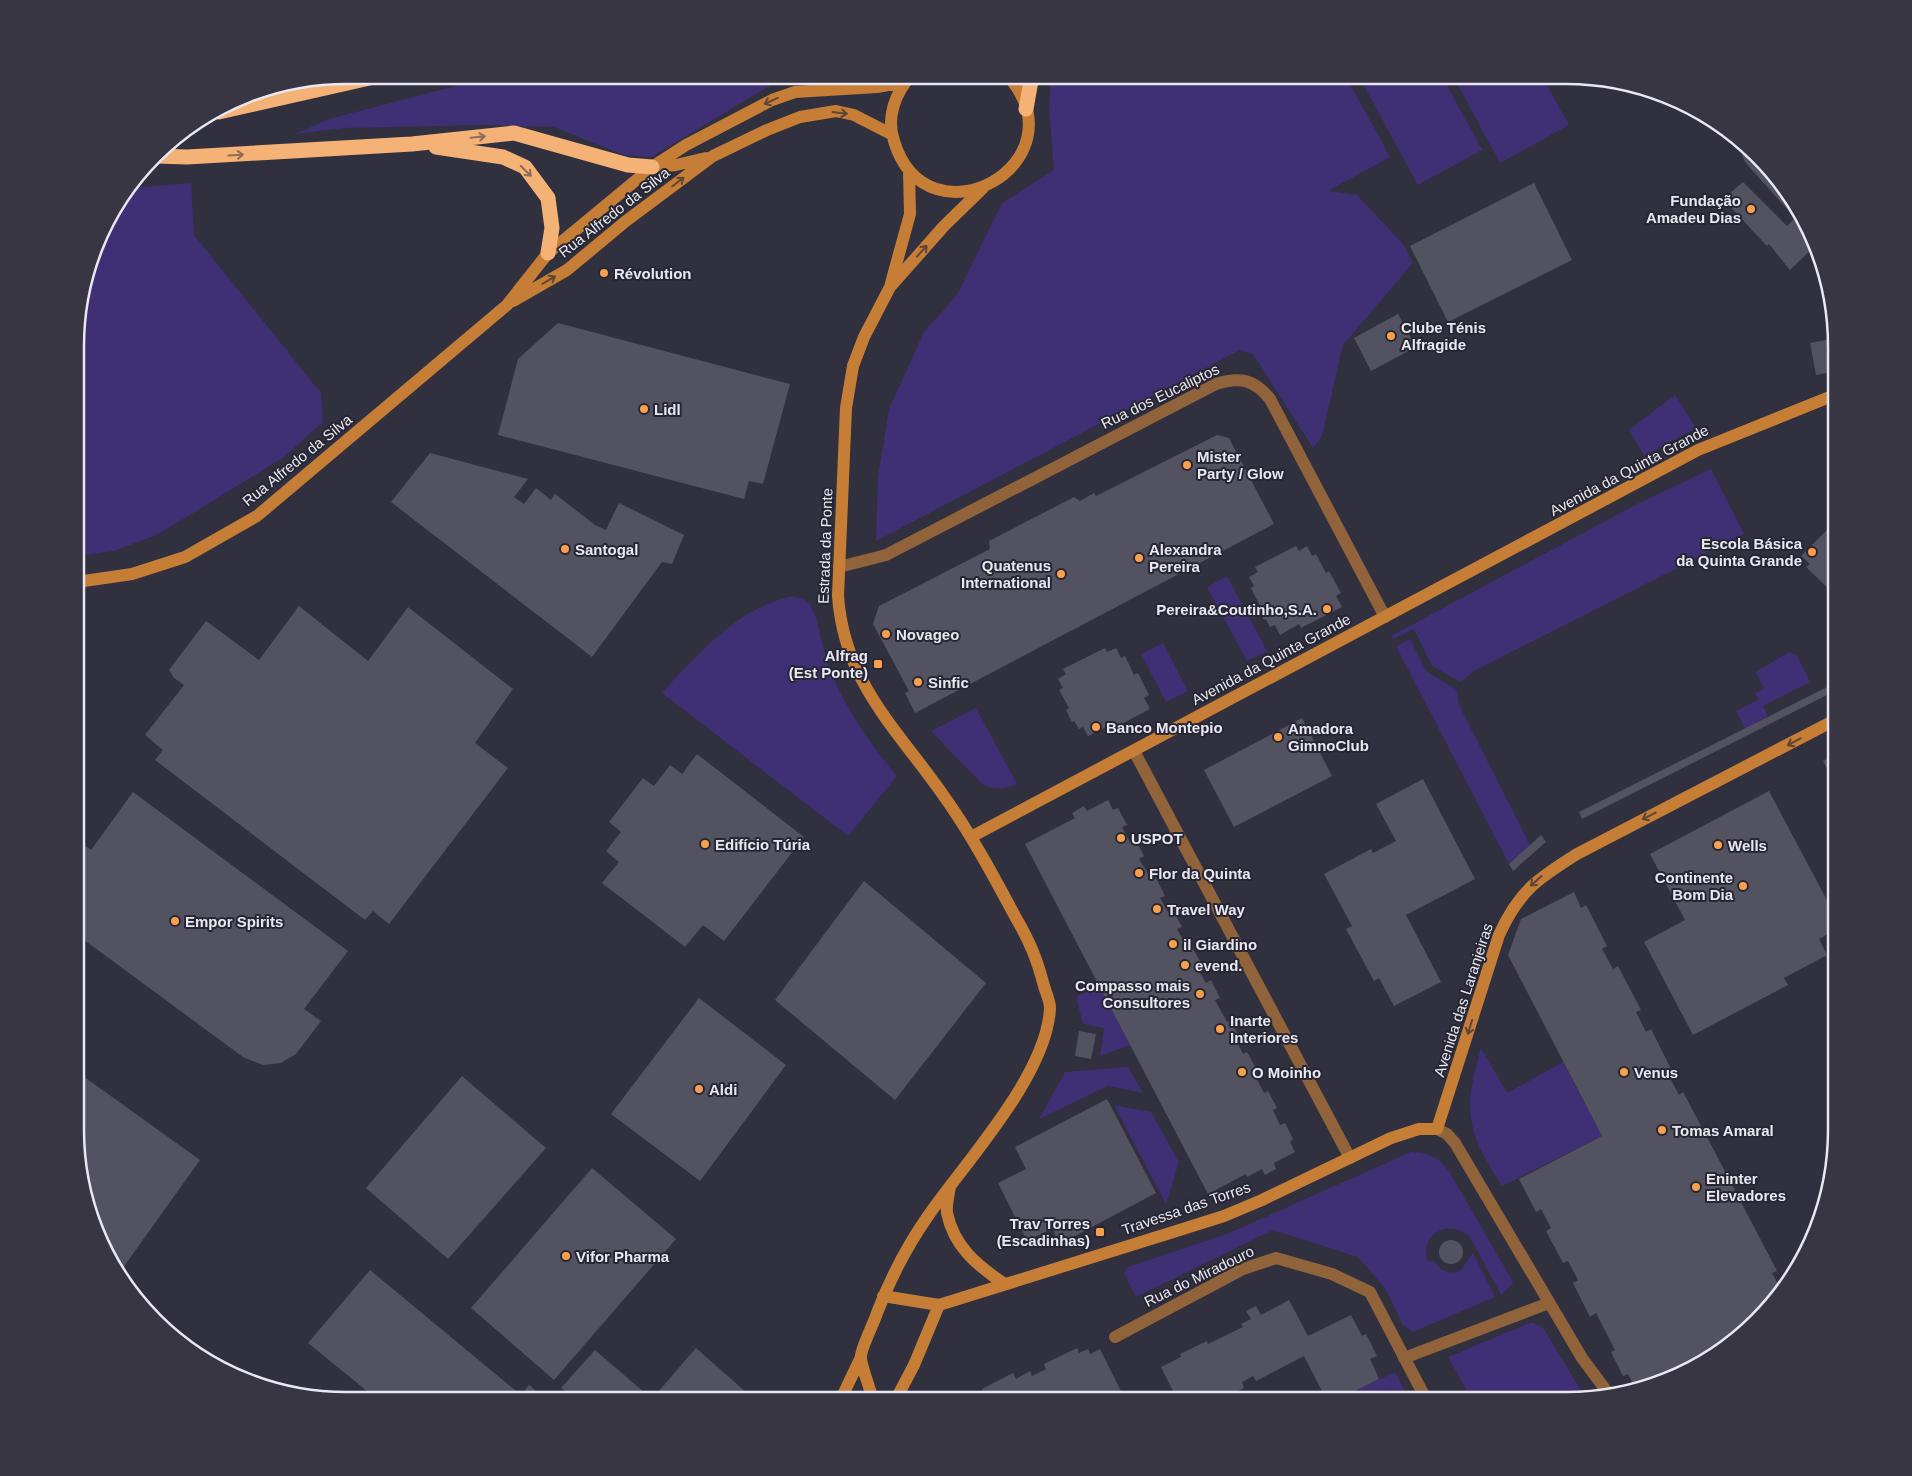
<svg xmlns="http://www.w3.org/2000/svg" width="1912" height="1476" viewBox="0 0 1912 1476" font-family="Arial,sans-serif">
<rect width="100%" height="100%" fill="#31303e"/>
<path fill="#3f2f75" d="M 498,75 L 788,75 L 651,157 L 624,155 L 554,127 L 487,125 L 344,128 L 295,134 L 329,119 Z
M 1051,75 L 1345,75 L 1390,157 L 1328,191 L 1357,195 L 1403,244 L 1413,263 L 1343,345 L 1322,436 L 1313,448 L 1253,354 L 1240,350 L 876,541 L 878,477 L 889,409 L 924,332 L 957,295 L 1002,203 L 1054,170 L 1049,109 Z
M 1358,75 L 1442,76 L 1482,150 L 1418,185 Z
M 1453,76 L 1542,76 L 1569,125 L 1500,163 Z
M 191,183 L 194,235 L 321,393 L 323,422 L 284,457 L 185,518 L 154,536 L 114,551 L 77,556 L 77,310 L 111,210 L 129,188 Z
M 1675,395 L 1696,428 L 1644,456 L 1629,430 Z
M 1711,469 L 1744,534 L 1474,671 L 1461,682 L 1432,666 L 1414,629 L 1393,639 L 1391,636 L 1639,503 Z
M 1227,576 L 1267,651 L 1247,661 L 1207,587 Z
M 789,597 C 799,597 807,599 812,608 C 820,626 822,646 828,664 C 843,705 869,743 897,776 L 848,836 L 662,693 C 697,655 737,609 789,597 Z
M 1410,639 L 1426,671 L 1457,690 L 1459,705 L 1530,845 L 1509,864 L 1396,646 Z
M 1163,643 L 1188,691 L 1166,702 L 1141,654 Z
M 1789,652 L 1797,655 L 1810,682 L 1763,706 L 1768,716 L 1745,729 L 1736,711 L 1758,700 L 1755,693 L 1764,689 L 1756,672 Z
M 976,708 L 1017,784 C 1004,789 995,791 982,784 L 931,731 Z
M 1099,986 L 1130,1045 L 1100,1056 L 1104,1028 L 1083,1024 L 1076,997 Z
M 1481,1048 L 1507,1093 L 1563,1062 L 1602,1136 L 1502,1186 C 1466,1132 1463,1110 1481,1048 Z
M 1128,1067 L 1143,1093 L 1108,1086 L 1039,1119 L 1065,1072 Z
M 1114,1105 L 1151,1112 L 1179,1162 L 1166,1204 Z
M 1411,1152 C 1429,1153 1439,1157 1450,1173 L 1512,1280 L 1513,1284 L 1501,1295 L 1470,1237 C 1449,1217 1418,1235 1428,1262 L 1433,1260 L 1442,1270 C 1465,1279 1463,1262 1473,1253 L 1495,1297 L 1413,1332 L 1403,1325 L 1385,1288 L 1358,1257 L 1273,1230 L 1136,1297 L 1124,1273 L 1128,1267 L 1227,1234 Z
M 1532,1322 L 1544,1329 L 1586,1399 L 1472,1401 L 1448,1357 Z
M 1395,1372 L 1410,1401 L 1358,1401 L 1353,1392 Z"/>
<path fill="#535261" d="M 1735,136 L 1745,142 L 1809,226 L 1816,245 L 1790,270 L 1769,244 L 1767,246 L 1723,199 L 1743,182 L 1787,226 L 1795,218 L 1745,162 Z
M 1534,183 L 1572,260 L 1448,322 L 1410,246 Z
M 1398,314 L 1416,347 L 1371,371 L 1354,338 Z
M 558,323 L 790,384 L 763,484 L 749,481 L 744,499 L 498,435 L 518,359 Z
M 1836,338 L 1837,371 L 1816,375 L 1810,343 Z
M 1217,435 L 1229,438 L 1274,524 L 915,713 L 905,693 L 909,691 L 873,624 L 879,606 L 990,549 L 989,541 L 1074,497 L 1080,501 L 1094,493 L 1096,496 Z
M 430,453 L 528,479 L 514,497 L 524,504 L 536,488 L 551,500 L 555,494 L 595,525 L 606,530 L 619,503 L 684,535 L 672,564 L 662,562 L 592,657 L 391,502 Z
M 1837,520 L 1837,589 L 1833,593 L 1806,567 L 1810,564 L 1801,556 Z
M 1296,546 L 1299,551 L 1307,546 L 1312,556 L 1316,554 L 1326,573 L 1329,571 L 1341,593 L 1336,596 L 1342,607 L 1301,628 L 1299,624 L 1280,635 L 1275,625 L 1270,627 L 1266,619 L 1264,620 L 1257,607 L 1260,606 L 1251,588 L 1254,586 L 1249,577 L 1258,572 L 1255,567 Z
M 299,606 L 368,661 L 408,607 L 513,689 L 475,743 L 508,768 L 389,924 L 373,911 L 365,920 L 155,760 L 163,750 L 145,735 L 184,685 L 174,678 L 169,670 L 206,621 L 259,660 Z
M 1105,648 L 1107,652 L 1116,648 L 1121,658 L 1125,656 L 1134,675 L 1138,673 L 1149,695 L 1144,698 L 1150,709 L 1110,730 L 1108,726 L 1088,736 L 1083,727 L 1079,729 L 1074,721 L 1072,722 L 1066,710 L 1069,708 L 1059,690 L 1063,688 L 1058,679 L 1066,674 L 1063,669 Z
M 1837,682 L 1837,690 L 1582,819 L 1579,812 Z
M 1302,718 L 1332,776 L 1234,827 L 1204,770 Z
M 1837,749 L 1837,796 L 1830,782 L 1833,780 L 1823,761 L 1836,754 L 1833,751 Z
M 697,754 L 804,837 L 724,941 L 703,925 L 685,947 L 602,883 L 619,862 L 606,851 L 621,832 L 609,822 L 643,778 L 654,786 L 670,765 L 682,774 Z
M 1423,779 L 1475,879 L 1406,915 L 1441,982 L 1394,1006 L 1379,978 L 1374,981 L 1346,929 L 1352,926 L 1324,874 L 1371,849 L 1373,853 L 1396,841 L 1376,804 Z
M 1769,791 L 1837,919 L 1837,929 L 1819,939 L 1827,955 L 1784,978 L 1788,985 L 1693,1035 L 1644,942 L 1685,920 L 1650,854 Z
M 133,792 L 348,951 L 304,1009 L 321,1021 L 296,1054 L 281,1063 L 263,1065 L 243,1057 L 76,934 L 76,839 L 91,850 Z
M 1108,800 L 1113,810 L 1118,808 L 1127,825 L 1122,827 L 1130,842 L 1135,839 L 1144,856 L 1139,859 L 1146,870 L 1151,881 L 1156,878 L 1165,896 L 1160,898 L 1168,912 L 1173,910 L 1182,927 L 1177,929 L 1189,951 L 1193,949 L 1203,966 L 1198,969 L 1206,983 L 1211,980 L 1220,998 L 1215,1000 L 1227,1022 L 1230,1020 L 1239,1036 L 1235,1038 L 1243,1054 L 1247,1052 L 1256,1068 L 1252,1070 L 1264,1093 L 1268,1091 L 1277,1108 L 1273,1110 L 1280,1125 L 1285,1123 L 1293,1139 L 1290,1142 L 1295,1152 L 1274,1163 L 1276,1169 L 1265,1175 L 1262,1169 L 1247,1177 L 1246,1174 L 1208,1194 L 1025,844 L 1075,818 L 1072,813 L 1084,806 L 1087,811 Z
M 1541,835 L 1546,842 L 1513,871 L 1509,864 Z
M 864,881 L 986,983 L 895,1100 L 775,1000 Z
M 1574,892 L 1581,908 L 1586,905 L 1607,946 L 1602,949 L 1613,969 L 1618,966 L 1641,1010 L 1636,1012 L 1646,1032 L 1651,1029 L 1673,1073 L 1669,1076 L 1679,1095 L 1683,1092 L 1706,1135 L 1777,1271 L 1772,1273 L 1781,1290 L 1770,1309 L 1697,1364 L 1674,1377 L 1636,1390 L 1628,1374 L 1623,1376 L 1611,1352 L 1615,1350 L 1596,1313 L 1590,1317 L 1573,1283 L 1578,1280 L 1568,1261 L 1563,1263 L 1546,1231 L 1551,1228 L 1541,1209 L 1536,1212 L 1519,1179 L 1602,1136 L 1508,955 L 1521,919 Z
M 699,998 L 786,1065 L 700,1181 L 611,1114 Z
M 1079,1031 L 1096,1034 L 1091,1059 L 1075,1056 Z
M 76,1071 L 200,1160 L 120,1272 L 103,1250 L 76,1149 Z
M 462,1076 L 546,1148 L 448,1259 L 366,1188 Z
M 1107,1099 L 1156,1193 L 1058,1245 L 1053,1228 L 1027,1241 L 998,1183 L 1026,1169 L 1015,1147 Z
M 592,1168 L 676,1239 L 554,1380 L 471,1308 Z
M1439 1252a12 12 0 1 1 24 0a12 12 0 1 1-24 0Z
M 370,1270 L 521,1395 L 529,1385 L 548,1401 L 378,1400 L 308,1343 Z
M 1289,1300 L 1308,1336 L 1351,1315 L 1362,1336 L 1366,1334 L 1377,1356 L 1370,1359 L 1379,1379 L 1353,1392 L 1358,1401 L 1327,1401 L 1304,1356 L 1256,1381 L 1253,1376 L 1242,1382 L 1244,1388 L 1217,1401 L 1178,1401 L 1161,1367 L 1181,1357 L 1180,1354 L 1207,1341 L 1208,1344 L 1243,1327 L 1241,1324 L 1251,1319 L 1246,1311 L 1256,1306 L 1261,1315 Z
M 696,1348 L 756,1401 L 576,1401 L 561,1388 L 595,1350 L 652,1399 Z
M 1077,1348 L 1079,1353 L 1088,1349 L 1090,1354 L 1100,1349 L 1121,1391 L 1111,1396 L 1114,1401 L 975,1401 L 984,1394 L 982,1389 L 1013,1373 L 1016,1379 L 1030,1371 L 1032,1376 L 1046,1369 L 1044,1364 Z"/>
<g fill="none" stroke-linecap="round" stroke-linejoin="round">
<path stroke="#91633b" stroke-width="12" d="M 839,567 L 886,555 L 1216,384 C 1240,376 1255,380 1270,399 L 1385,617
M 1134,751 L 1350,1158
M 1437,1129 L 1447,1134 L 1455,1143 L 1582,1358 L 1611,1397
M 1115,1337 L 1243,1269 L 1276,1258 L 1332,1274 L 1370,1292 L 1427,1401
M 1404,1358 L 1549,1303"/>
<path stroke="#c67e37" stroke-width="12" d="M 912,75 C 895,92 886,118 894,141 C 927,250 1086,163 1007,75
M 654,167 L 676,165 L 706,158
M 891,283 L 910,214 L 909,170
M 513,301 L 567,270 L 626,221 L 713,156 L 767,130 L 800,117 L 836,111 L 854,115 L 891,134
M 77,582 L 132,574 L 185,557 L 257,516 L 507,305 L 548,253 L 652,167 L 686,145 L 772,100 L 795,92 L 877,87 L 905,82
M 971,837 L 1698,450 L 1837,394
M 950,1186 C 949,1194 946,1205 947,1213 C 954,1247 977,1265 1003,1283
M 883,1296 L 939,1305 L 1170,1233 L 1224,1216 L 1262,1200 L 1391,1138 L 1419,1129 L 1437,1129 L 1499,935 C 1519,891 1537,879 1577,854 L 1837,719
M 840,1401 L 861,1357
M 873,1401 C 871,1390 860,1364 861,1356 C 861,1348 874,1323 877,1313 C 890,1279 907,1246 928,1216 C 966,1161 1047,1075 1050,1008 C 1050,1001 1046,993 1044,986 C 1037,959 1030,942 1016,918 C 993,875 970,832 941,792 C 895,727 844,681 838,596 L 846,408 L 853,366 L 864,337 L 890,287 L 944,226 L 983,188
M 895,1401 L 914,1365 L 939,1305"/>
<path stroke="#f5b277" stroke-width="15" d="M 1026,109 L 1032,75
M 219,112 L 383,75
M 436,147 L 503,157 L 525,167 L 548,198 L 552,228 L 548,253
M 156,156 L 187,157 L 412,144 L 514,133 L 628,165 L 652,167"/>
</g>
<defs><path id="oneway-shaft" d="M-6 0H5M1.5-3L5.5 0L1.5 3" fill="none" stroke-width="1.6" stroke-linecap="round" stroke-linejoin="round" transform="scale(1.25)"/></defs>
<g stroke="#5f4534">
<use href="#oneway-shaft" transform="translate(771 101) rotate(156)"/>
<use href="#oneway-shaft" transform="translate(840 113) rotate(7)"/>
<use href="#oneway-shaft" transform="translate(678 182) rotate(-37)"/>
<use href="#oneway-shaft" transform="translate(922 251) rotate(-48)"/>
<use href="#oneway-shaft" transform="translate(549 280) rotate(-30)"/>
<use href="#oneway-shaft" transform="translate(1794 742) rotate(152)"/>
<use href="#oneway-shaft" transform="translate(1649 816) rotate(153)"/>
<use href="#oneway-shaft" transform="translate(1536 881) rotate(138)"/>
<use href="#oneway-shaft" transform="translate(1470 1027) rotate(107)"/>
</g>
<g stroke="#8e6c55">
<use href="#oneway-shaft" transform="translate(478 137) rotate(-6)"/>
<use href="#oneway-shaft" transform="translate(236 155) rotate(-3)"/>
<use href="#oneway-shaft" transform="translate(526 171) rotate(45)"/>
</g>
<g fill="#f8a04b" stroke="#272633" stroke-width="2">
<circle cx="1751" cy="209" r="5"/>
<circle cx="604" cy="273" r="5"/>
<circle cx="1391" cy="336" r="5"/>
<circle cx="644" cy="409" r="5"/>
<circle cx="1187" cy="465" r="5"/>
<circle cx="565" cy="549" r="5"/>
<circle cx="1812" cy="552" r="5"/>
<circle cx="1139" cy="558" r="5"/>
<circle cx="1061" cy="574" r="5"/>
<circle cx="1327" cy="609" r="5"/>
<circle cx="886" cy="634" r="5"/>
<rect x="873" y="659" width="10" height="10" rx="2.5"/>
<circle cx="918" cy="682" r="5"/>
<circle cx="1096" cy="727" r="5"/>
<circle cx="1278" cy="737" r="5"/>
<circle cx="1121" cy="838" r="5"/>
<circle cx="705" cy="844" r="5"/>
<circle cx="1718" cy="845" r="5"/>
<circle cx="1139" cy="873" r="5"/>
<circle cx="1743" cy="886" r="5"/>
<circle cx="1157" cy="909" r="5"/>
<circle cx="175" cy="921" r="5"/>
<circle cx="1173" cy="944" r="5"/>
<circle cx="1185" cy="965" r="5"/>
<circle cx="1200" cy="994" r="5"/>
<circle cx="1220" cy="1029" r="5"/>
<circle cx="1242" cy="1072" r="5"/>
<circle cx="1624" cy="1072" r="5"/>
<circle cx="699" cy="1089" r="5"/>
<circle cx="1662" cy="1130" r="5"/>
<circle cx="1696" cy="1187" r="5"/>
<rect x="1095" y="1227" width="10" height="10" rx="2.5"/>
<circle cx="566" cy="1256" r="5"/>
</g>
<g text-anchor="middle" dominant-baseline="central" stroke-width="4" stroke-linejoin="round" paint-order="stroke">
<g font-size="15" font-weight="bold" fill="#e9e8f2" stroke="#272633" text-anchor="start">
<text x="1741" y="200" text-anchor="end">Fundação<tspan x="1741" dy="17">Amadeu Dias</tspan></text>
<text x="614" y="273">Révolution</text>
<text x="1401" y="327">Clube Ténis<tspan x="1401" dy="17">Alfragide</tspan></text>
<text x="654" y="409">Lidl</text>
<text x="1197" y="456">Mister<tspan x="1197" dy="17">Party / Glow</tspan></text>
<text x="1802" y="543" text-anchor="end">Escola Básica<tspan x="1802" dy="17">da Quinta Grande</tspan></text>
<text x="575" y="549">Santogal</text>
<text x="1149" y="549">Alexandra<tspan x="1149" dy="17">Pereira</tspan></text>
<text x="1051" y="565" text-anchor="end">Quatenus<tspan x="1051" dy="17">International</tspan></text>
<text x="1317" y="609" text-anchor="end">Pereira&amp;Coutinho,S.A.</text>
<text x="896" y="634">Novageo</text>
<text x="868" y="655" text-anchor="end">Alfrag<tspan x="868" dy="17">(Est Ponte)</tspan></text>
<text x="928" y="682">Sinfic</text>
<text x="1106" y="727">Banco Montepio</text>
<text x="1288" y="728">Amadora<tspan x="1288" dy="17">GimnoClub</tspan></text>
<text x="1131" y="838">USPOT</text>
<text x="715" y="844">Edifício Túria</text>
<text x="1728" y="845">Wells</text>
<text x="1149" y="873">Flor da Quinta</text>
<text x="1733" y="877" text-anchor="end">Continente<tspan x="1733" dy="17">Bom Dia</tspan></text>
<text x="1167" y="909">Travel Way</text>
<text x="185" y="921">Empor Spirits</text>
<text x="1183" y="944">il Giardino</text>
<text x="1195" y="965">evend.</text>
<text x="1190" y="985" text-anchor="end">Compasso mais<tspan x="1190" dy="17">Consultores</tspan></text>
<text x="1230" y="1020">Inarte<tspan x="1230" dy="17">Interiores</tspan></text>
<text x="1252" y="1072">O Moinho</text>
<text x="1634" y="1072">Venus</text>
<text x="709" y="1089">Aldi</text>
<text x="1672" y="1130">Tomas Amaral</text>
<text x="1706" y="1178">Eninter<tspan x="1706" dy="17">Elevadores</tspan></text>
<text x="1090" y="1223" text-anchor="end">Trav Torres<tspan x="1090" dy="17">(Escadinhas)</tspan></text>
<text x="576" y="1256">Vifor Pharma</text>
</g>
<g font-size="15" fill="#e9e8f2" stroke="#272633">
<text transform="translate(614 212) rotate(-38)">Rua Alfredo da Silva</text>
<text transform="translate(1160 396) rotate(-26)">Rua dos Eucaliptos</text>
<text transform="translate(297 460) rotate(-39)">Rua Alfredo da Silva</text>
<text transform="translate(1629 470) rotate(-28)">Avenida da Quinta Grande</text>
<text transform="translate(825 546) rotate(-88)">Estrada da Ponte</text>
<text transform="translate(1271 659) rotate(-28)">Avenida da Quinta Grande</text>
<text transform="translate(1463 1000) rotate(-72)">Avenida das Laranjeiras</text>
<text transform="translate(1186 1208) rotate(-19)">Travessa das Torres</text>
<text transform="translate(1199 1276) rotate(-26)">Rua do Miradouro</text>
</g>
</g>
<path d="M0 0H1912V1476H0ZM346 84H1566A262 262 0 0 1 1828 346V1130A262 262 0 0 1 1566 1392H346A262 262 0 0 1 84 1130V346A262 262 0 0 1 346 84Z" fill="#373642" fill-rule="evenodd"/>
<path fill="none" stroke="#e9e8f2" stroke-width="2.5" d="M346 84H1566A262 262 0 0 1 1828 346V1130A262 262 0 0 1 1566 1392H346A262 262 0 0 1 84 1130V346A262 262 0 0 1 346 84Z"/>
</svg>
